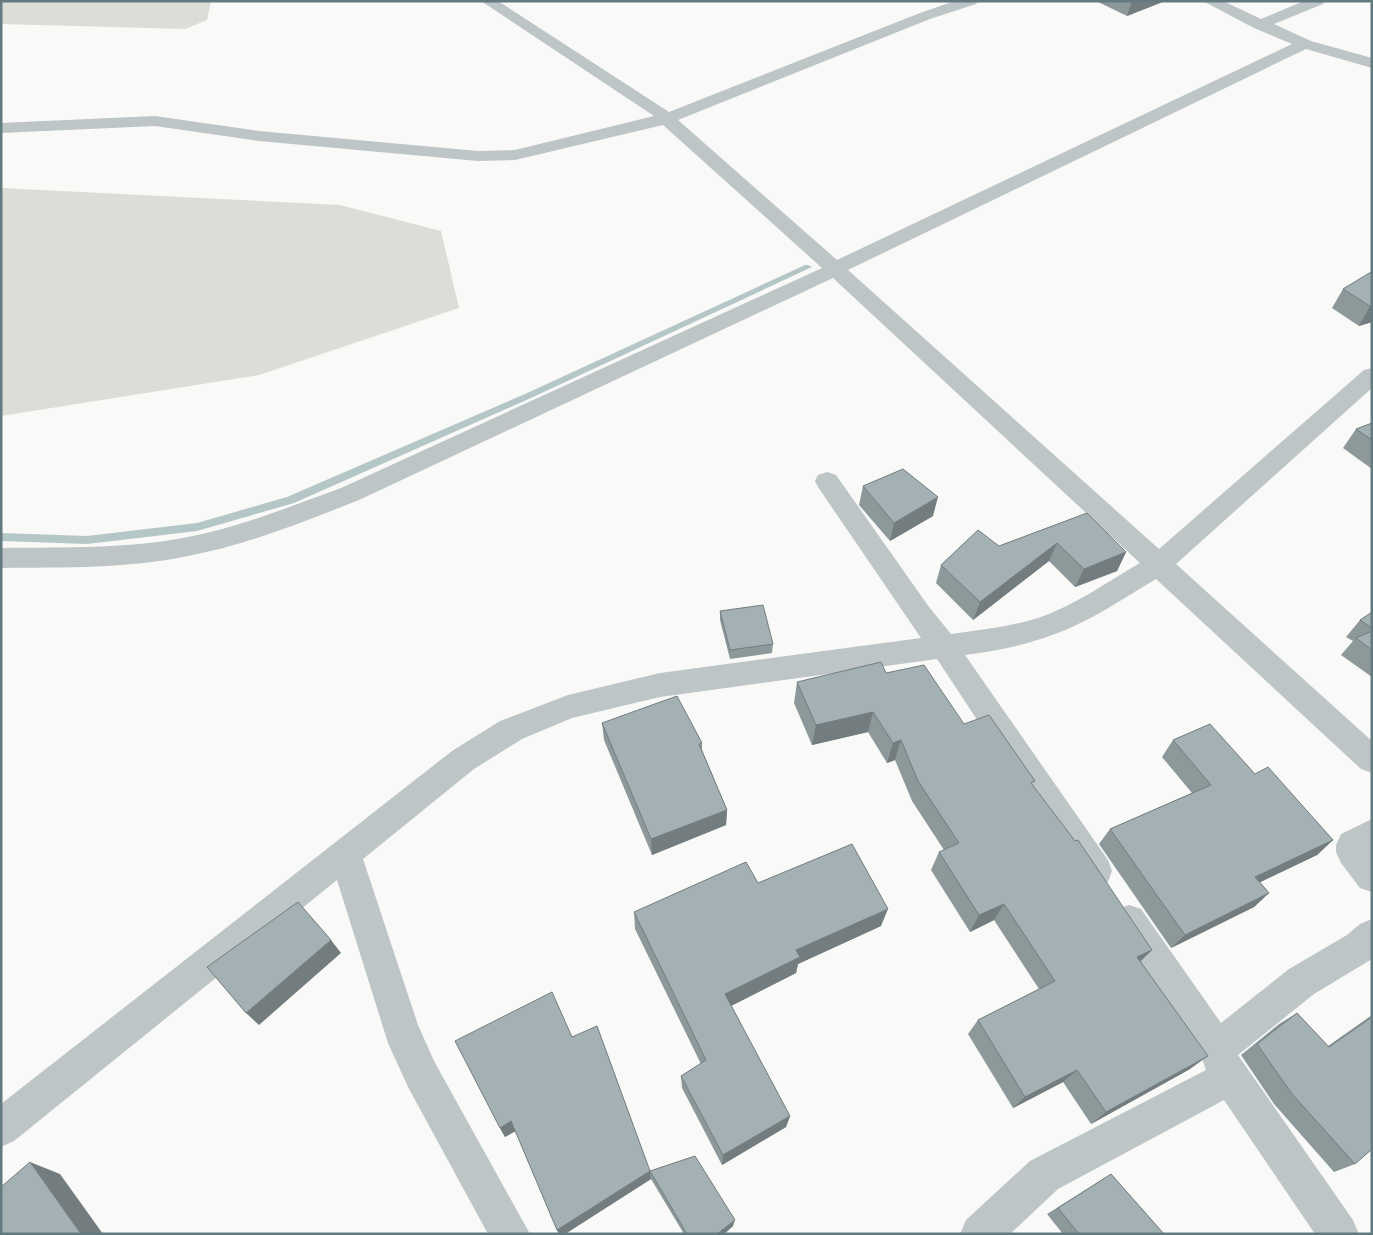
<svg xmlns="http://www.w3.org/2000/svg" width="1373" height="1235" viewBox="0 0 1373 1235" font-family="Cabin,sans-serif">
<rect width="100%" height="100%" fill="#f9f9f7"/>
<path fill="#daded6" d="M 1,1 L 211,1 L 207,20 L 185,29 L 1,24 Z
M 1,188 L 340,205 L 441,231 L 459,308 L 259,375 L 1,416 Z"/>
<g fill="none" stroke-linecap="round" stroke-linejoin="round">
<path fill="#b5c6c7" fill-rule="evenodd" d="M 805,265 L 808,265 L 812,267 L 531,398 L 294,503 L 197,531 L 87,544 L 1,541 L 1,533 L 87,536 L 197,523 L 287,497 L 525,394 Z"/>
<path fill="#bdc5c7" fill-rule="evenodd" d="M 481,1 L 498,1 L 669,112 L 920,13 L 955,1 L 978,1 L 976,4 L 930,19 L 678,120 L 837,260 L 1292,44 L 1254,28 L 1203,1 L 1223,1 L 1261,19 L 1304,1 L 1325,1 L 1323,4 L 1274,24 L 1311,41 L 1372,58 L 1372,68 L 1306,49 L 848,270 L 1159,549 L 1364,370 L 1372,368 L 1372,388 L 1176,564 L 1372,741 L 1372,773 L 1361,769 L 1156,579 C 1124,598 1091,621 1055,634 C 1026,645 996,651 965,655 L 1108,860 L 1112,871 L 1108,882 L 1096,886 L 1084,882 L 937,659 L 660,697 L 572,718 L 522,739 L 474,769 L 363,859 L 418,1025 L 434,1061 L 530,1234 L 488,1234 L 408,1087 L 388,1043 L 337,880 L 14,1141 L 1,1147 L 1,1104 L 452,751 L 500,721 L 568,695 L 660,673 L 921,638 L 818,487 L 815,481 L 818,475 L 827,472 L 836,475 L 929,607 L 951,634 C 980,630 1009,627 1038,618 C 1074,606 1107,582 1140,563 L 833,278 L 359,500 C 303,522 247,545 188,556 C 127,569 63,567 1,568 L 1,548 C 63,547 127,549 188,537 C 241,527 291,506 341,488 L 822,268 L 663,125 L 515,160 L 478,161 L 259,141 L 155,126 L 1,133 L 1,123 L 155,116 L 259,131 L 478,151 L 515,150 L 654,116 Z
M 1372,819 L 1372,892 L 1360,888 L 1341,863 L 1336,852 L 1336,845 L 1341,834 Z
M 1129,905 L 1141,909 L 1221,1023 L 1289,969 L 1347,935 L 1360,924 L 1372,919 L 1372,959 L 1314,994 L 1238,1055 L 1353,1220 L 1359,1234 L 1315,1234 L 1224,1100 L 1058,1189 L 1010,1234 L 960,1234 L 966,1220 L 1030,1161 L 1206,1070 L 1200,1053 L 1190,1043 L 1117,933 L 1112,921 L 1117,909 Z"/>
</g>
<path fill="#8d989b" d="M 1096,1 L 1165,1 L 1127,16 Z
M 1372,272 L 1372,322 L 1359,326 L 1332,308 L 1343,289 Z
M 1372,423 L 1372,469 L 1343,448 L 1356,429 Z
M 863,486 L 933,516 L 890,541 L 859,505 Z
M 1087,513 L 1126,552 L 1117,571 L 1075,587 L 1049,561 L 973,620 L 936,583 L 941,565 L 999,546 Z
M 720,611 L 773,644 L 772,653 L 730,659 L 720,620 Z
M 1372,612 L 1372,677 L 1341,655 L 1353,641 L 1346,637 L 1360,620 Z
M 886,673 L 964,724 L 1033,786 L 1152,950 L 1141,961 L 1190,1069 L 1091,1124 L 1063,1082 L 1013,1108 L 968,1034 L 978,1020 L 1039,989 L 994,920 L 970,932 L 931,870 L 939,852 L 944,850 L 912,801 L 895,760 L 887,763 L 868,732 L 812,745 L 794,703 L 797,682 Z
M 602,723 L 702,743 L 702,750 L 727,810 L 726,825 L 652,855 L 604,740 Z
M 1173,740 L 1255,774 L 1333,840 L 1317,855 L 1260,882 L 1269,893 L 1254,907 L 1171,948 L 1099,844 L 1110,829 L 1192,793 L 1162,757 Z
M 758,883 L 881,926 L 798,964 L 796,973 L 731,1006 L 790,1116 L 786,1127 L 722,1165 L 682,1088 L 681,1076 L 701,1064 L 635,929 L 634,912 Z
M 1297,1013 L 1328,1046 L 1372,1015 L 1372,1149 L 1355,1164 L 1334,1172 L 1274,1104 L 1241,1055 L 1279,1024 Z
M 572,1037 L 650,1171 L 733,1226 L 724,1234 L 684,1234 L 651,1179 L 565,1234 L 559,1234 L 557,1230 L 516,1131 L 505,1137 L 500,1128 Z
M 1111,1174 L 1164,1234 L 1063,1234 L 1047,1214 Z"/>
<path fill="#737c7e" d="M 1132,1 L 1165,1 L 1127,16 Z
M 1370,306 L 1372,306 L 1372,322 L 1359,326 Z
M 938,497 L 933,516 L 890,541 L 894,523 Z
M 1057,543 L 1049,561 L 973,620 L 980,602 Z
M 1126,552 L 1117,571 L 1075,587 L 1084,569 Z
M 873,712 L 868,732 L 812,745 L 816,725 Z
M 901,740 L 895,760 L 887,763 L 893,743 Z
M 727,810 L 726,825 L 652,855 L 651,839 Z
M 1333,840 L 1317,855 L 1240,892 L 1255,877 Z
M 1269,893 L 1254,907 L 1171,948 L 1185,935 Z
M 1004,904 L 994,920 L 970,932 L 979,915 Z
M 888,909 L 881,926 L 798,964 L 796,973 L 723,1010 L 725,994 L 796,950 Z
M 331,940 L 341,953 L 259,1025 L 246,1013 Z
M 1152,950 L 1136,965 L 1137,957 Z
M 1208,1056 L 1190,1069 L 1091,1124 L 1106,1112 Z
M 1077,1070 L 1063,1082 L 1013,1108 L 1025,1097 Z
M 790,1116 L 786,1127 L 722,1165 L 723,1155 Z
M 511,1121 L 517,1130 L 505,1137 L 500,1128 Z
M 30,1162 L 60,1174 L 103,1234 L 81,1234 Z
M 650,1171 L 651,1179 L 565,1234 L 559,1234 L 557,1230 Z
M 735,1220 L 733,1226 L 724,1234 L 717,1234 Z"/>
<path fill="#a4b1b4" stroke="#737c7e" d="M 1371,272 L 1372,272 L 1372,306 L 1370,306 L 1343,289 Z
M 1372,423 L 1372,440 L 1356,429 Z
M 903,469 L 938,497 L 894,523 L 863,486 Z
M 1087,513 L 1126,552 L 1084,569 L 1057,543 L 980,602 L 941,565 L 978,530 L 999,546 Z
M 763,605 L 773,644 L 730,650 L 720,611 Z
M 1372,612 L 1372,628 L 1360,620 Z
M 1372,631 L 1372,650 L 1356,638 Z
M 881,662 L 886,673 L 924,665 L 964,724 L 989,715 L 1035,781 L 1031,783 L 1075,841 L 1078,840 L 1152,950 L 1137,957 L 1208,1056 L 1106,1112 L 1077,1070 L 1025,1097 L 978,1020 L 1055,981 L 1004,904 L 979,915 L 939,852 L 959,843 L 918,781 L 901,740 L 893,743 L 873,712 L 816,725 L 797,682 Z
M 677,696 L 702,743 L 699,744 L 727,810 L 651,839 L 602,723 Z
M 1210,724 L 1255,774 L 1268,767 L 1333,840 L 1255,877 L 1269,893 L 1185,935 L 1110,829 L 1211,785 L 1173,740 Z
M 852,844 L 888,909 L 796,950 L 800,957 L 725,994 L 790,1116 L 723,1155 L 681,1076 L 706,1060 L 634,912 L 746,862 L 758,883 Z
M 298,902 L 331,940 L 246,1013 L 207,967 Z
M 552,992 L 572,1037 L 597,1026 L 650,1171 L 557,1230 L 511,1121 L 500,1128 L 455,1041 Z
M 1297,1013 L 1329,1047 L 1372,1017 L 1372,1149 L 1355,1164 L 1292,1094 L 1257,1044 Z
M 695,1156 L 735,1220 L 717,1234 L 687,1234 L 650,1171 Z
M 30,1162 L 81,1234 L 1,1234 L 1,1187 Z
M 1111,1174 L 1164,1234 L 1079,1234 L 1058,1208 Z"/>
<rect width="1373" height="1235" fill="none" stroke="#647a81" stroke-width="5"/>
</svg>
